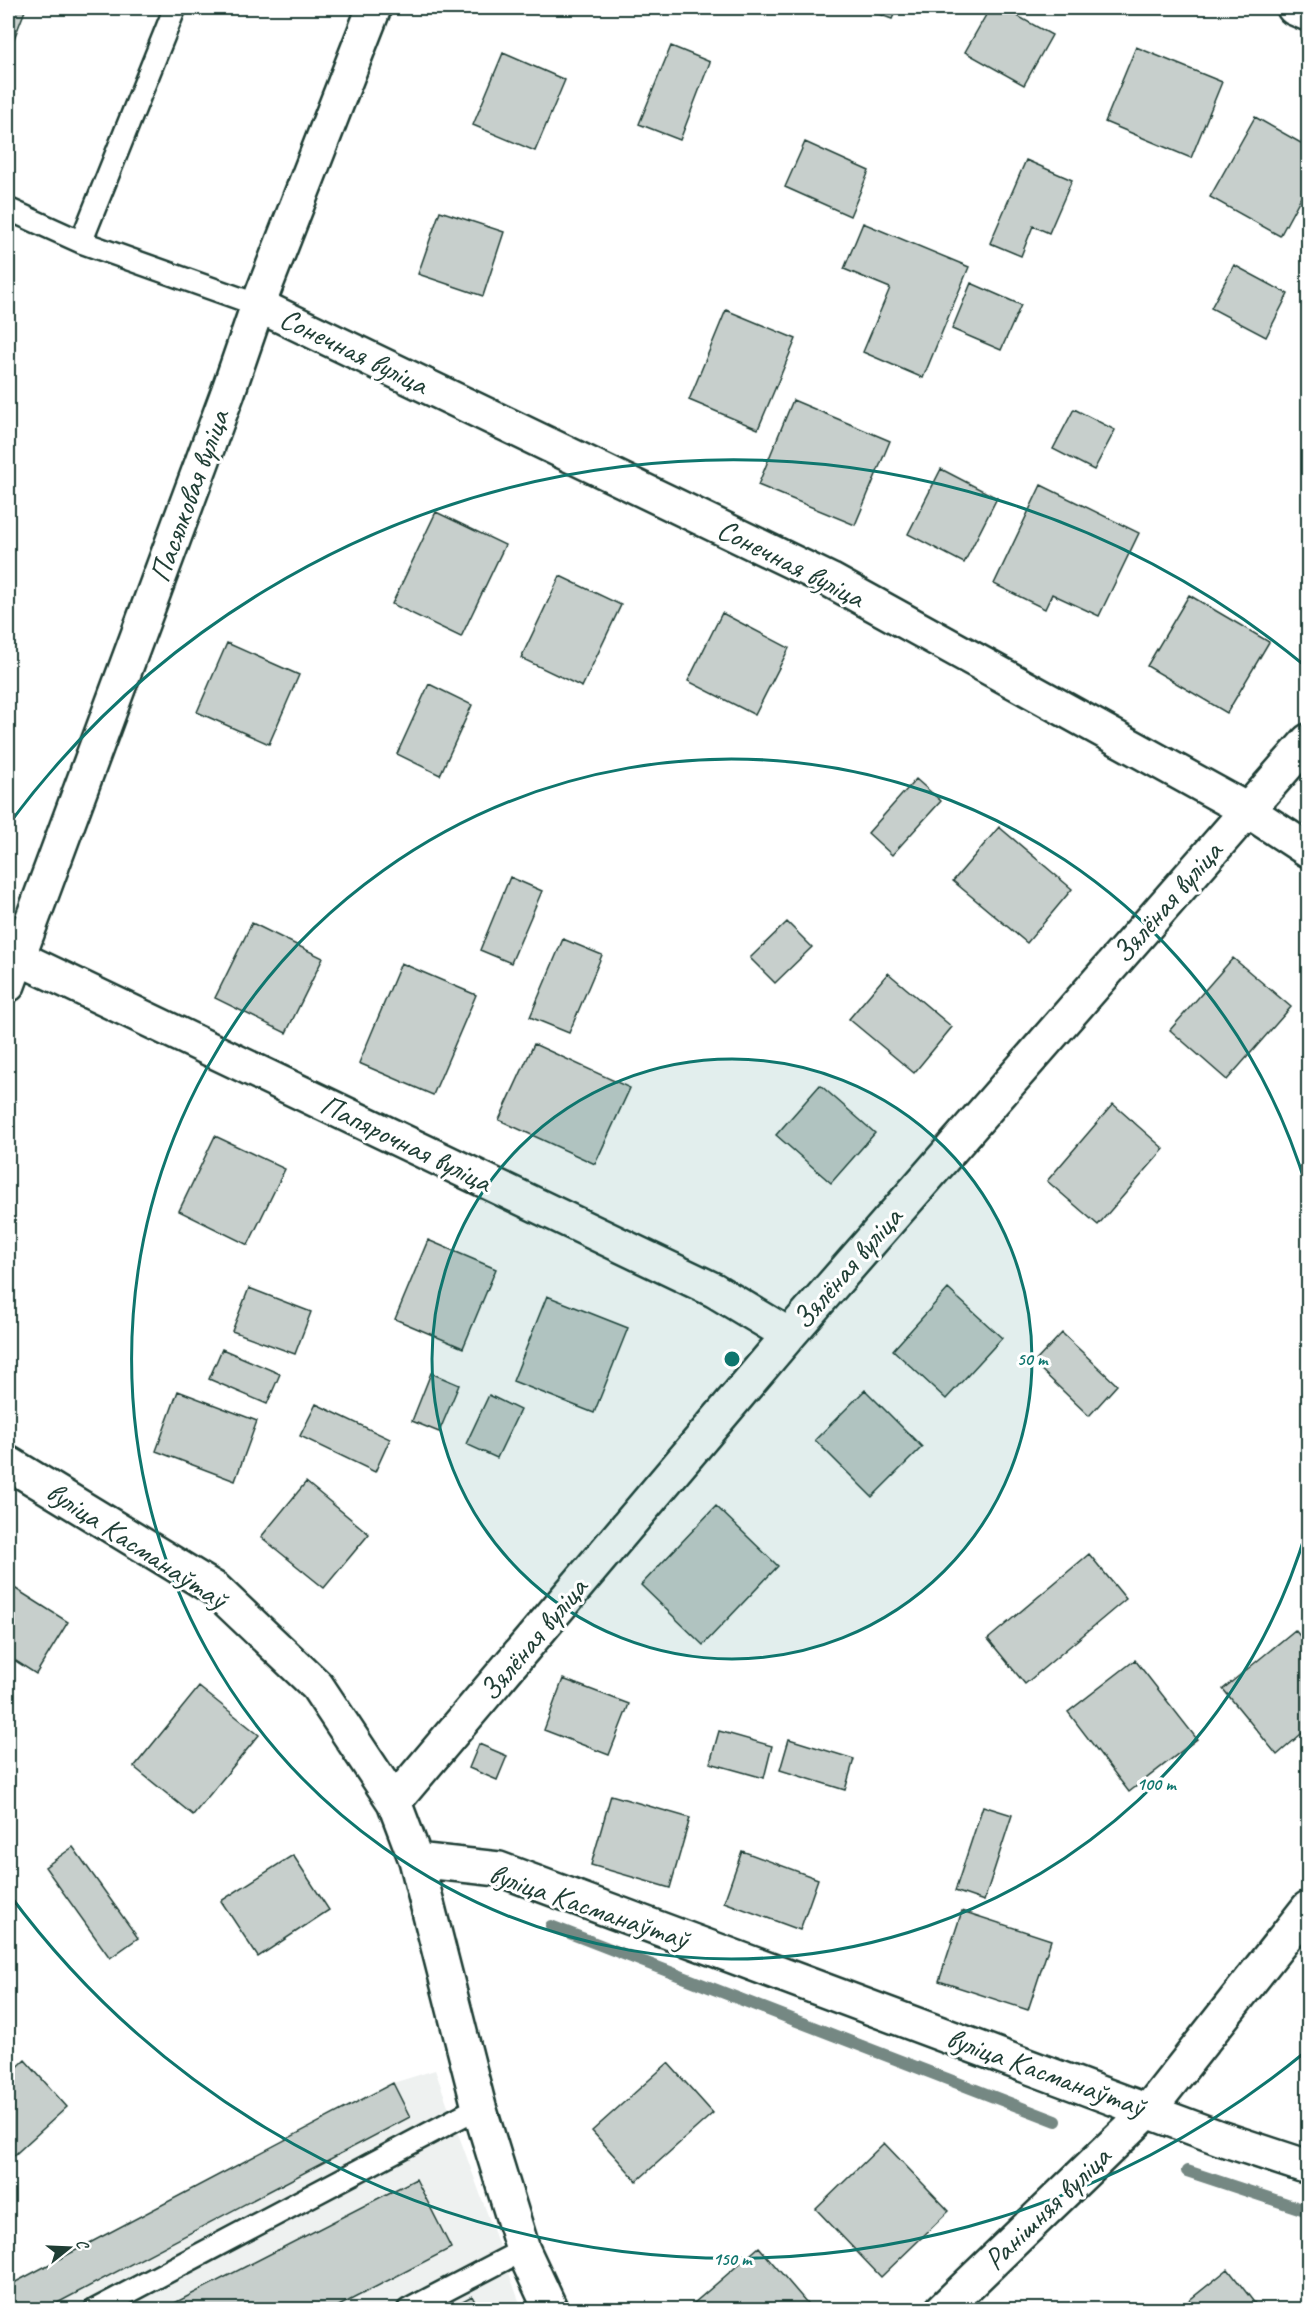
<svg xmlns="http://www.w3.org/2000/svg" width="1316" height="2317" viewBox="0 0 1316 2317" font-family="Caveat,sans-serif">
<rect width="100%" height="100%" fill="#fff"/>
<filter id="ink" filterUnits="userSpaceOnUse"><feTurbulence type="fractalNoise" baseFrequency=".0167" numOctaves="2"/><feDisplacementMap in="SourceGraphic" scale="12" xChannelSelector="R" yChannelSelector="G"/><feConvolveMatrix kernelMatrix="1 2 1 2 8 2 1 2 1" color-interpolation-filters="sRGB"/></filter>
<g filter="url(#ink)">
<path fill="#eef1f0" d="M 435,2070 L 522,2309 L 8,2310 L 8,2285 L 393,2083 Z"/>
<g fill="none" stroke-linecap="round" stroke-linejoin="round">
<path stroke="#758883" stroke-width="12" d="M 551,1926 L 1056,2121
M 1187,2171 L 1308,2211"/>
</g>
<path fill="#c7cfcc" stroke="#1f3d34" stroke-width="1.5" d="M 8,8 L 26,8 L 8,54 Z
M 862,8 L 897,8 L 892,19 Z
M 990,8 L 1003,8 L 1052,35 L 1024,85 L 965,52 Z
M 671,46 L 710,62 L 680,140 L 639,124 Z
M 1136,47 L 1222,82 L 1191,158 L 1105,122 Z
M 503,53 L 565,80 L 535,151 L 473,125 Z
M 1255,117 L 1308,147 L 1308,184 L 1280,236 L 1210,197 Z
M 805,142 L 869,171 L 850,216 L 785,187 Z
M 1026,160 L 1072,180 L 1049,233 L 1033,226 L 1021,256 L 990,243 Z
M 440,211 L 504,232 L 483,296 L 418,274 Z
M 863,223 L 969,267 L 923,378 L 863,352 L 890,288 L 844,269 Z
M 1234,265 L 1288,294 L 1266,337 L 1211,308 Z
M 971,283 L 1021,305 L 1001,350 L 952,329 Z
M 726,310 L 796,339 L 758,429 L 689,400 Z
M 793,400 L 890,441 L 855,525 L 758,485 Z
M 1074,409 L 1115,430 L 1094,470 L 1053,449 Z
M 941,469 L 997,498 L 964,563 L 908,534 Z
M 1041,485 L 1139,533 L 1099,616 L 1052,594 L 1045,609 L 994,584 Z
M 436,512 L 505,545 L 461,637 L 392,604 Z
M 560,576 L 621,605 L 582,687 L 521,658 Z
M 1189,595 L 1269,642 L 1227,713 L 1147,666 Z
M 722,613 L 789,648 L 755,715 L 688,681 Z
M 227,643 L 299,675 L 269,744 L 197,712 Z
M 429,684 L 472,705 L 440,775 L 397,754 Z
M 916,779 L 941,801 L 892,855 L 868,833 Z
M 999,827 L 1072,889 L 1027,943 L 953,881 Z
M 510,877 L 542,891 L 511,963 L 480,950 Z
M 787,922 L 812,947 L 775,983 L 750,958 Z
M 252,923 L 323,958 L 286,1033 L 215,998 Z
M 563,939 L 602,955 L 569,1033 L 530,1017 Z
M 1233,958 L 1291,1007 L 1227,1080 L 1170,1030 Z
M 401,963 L 476,995 L 433,1095 L 359,1063 Z
M 888,973 L 952,1027 L 914,1073 L 849,1019 Z
M 534,1044 L 630,1088 L 595,1164 L 499,1120 Z
M 820,1085 L 875,1133 L 831,1183 L 776,1135 Z
M 1113,1104 L 1164,1149 L 1098,1225 L 1047,1181 Z
M 215,1136 L 285,1169 L 248,1245 L 179,1211 Z
M 428,1240 L 496,1269 L 463,1348 L 395,1319 Z
M 249,1288 L 311,1312 L 295,1354 L 232,1331 Z
M 948,1289 L 1002,1338 L 946,1399 L 893,1350 Z
M 547,1296 L 628,1328 L 594,1413 L 513,1381 Z
M 1062,1333 L 1117,1385 L 1089,1416 L 1034,1363 Z
M 222,1349 L 280,1374 L 267,1404 L 209,1379 Z
M 431,1373 L 459,1385 L 439,1432 L 412,1421 Z
M 865,1390 L 922,1447 L 872,1497 L 815,1440 Z
M 178,1391 L 257,1421 L 235,1481 L 156,1451 Z
M 489,1395 L 520,1410 L 497,1458 L 466,1444 Z
M 316,1404 L 390,1439 L 375,1472 L 300,1436 Z
M 306,1482 L 369,1534 L 324,1588 L 261,1537 Z
M 716,1506 L 778,1566 L 703,1645 L 641,1585 Z
M 1089,1554 L 1126,1599 L 1025,1684 L 988,1639 Z
M 8,1584 L 68,1622 L 36,1674 L 8,1656 Z
M 1295,1630 L 1308,1646 L 1308,1728 L 1277,1755 L 1223,1689 Z
M 1135,1660 L 1197,1739 L 1129,1792 L 1068,1712 Z
M 563,1679 L 629,1704 L 609,1755 L 544,1730 Z
M 199,1687 L 259,1735 L 193,1815 L 134,1767 Z
M 719,1731 L 772,1746 L 764,1778 L 710,1763 Z
M 789,1739 L 854,1759 L 845,1790 L 780,1770 Z
M 479,1744 L 507,1756 L 497,1780 L 469,1768 Z
M 611,1795 L 690,1818 L 670,1888 L 591,1865 Z
M 983,1806 L 1012,1815 L 984,1901 L 955,1891 Z
M 73,1847 L 138,1938 L 110,1958 L 45,1867 Z
M 742,1851 L 818,1879 L 800,1930 L 724,1902 Z
M 293,1855 L 329,1910 L 258,1957 L 221,1901 Z
M 962,1911 L 1051,1940 L 1028,2010 L 939,1981 Z
M 25,2060 L 67,2107 L 8,2161 L 8,2076 Z
M 668,2063 L 713,2113 L 637,2181 L 592,2131 Z
M 393,2083 L 410,2117 L 44,2310 L 8,2310 L 8,2286 Z
M 884,2143 L 949,2211 L 881,2277 L 816,2209 Z
M 416,2179 L 451,2248 L 331,2310 L 161,2310 Z
M 759,2247 L 813,2310 L 686,2310 Z
M 1228,2269 L 1260,2310 L 1177,2310 Z
M 472,2296 L 479,2310 L 446,2310 Z"/>
<g fill="none" stroke-linecap="round" stroke-linejoin="round">
<g stroke="#1f3d34" stroke-width="26">
<path id="service" d="M 8,209 L 81,242 L 258,305
M 81,242 L 175,8
M 95,2310 L 479,2107
M 408,2310 L 523,2250"/>
</g>
<g stroke="#1f3d34" stroke-width="38">
<path id="minor" d="M 258,305 L 830,580 L 1247,810 L 1308,850
M 19,958 L 714,1290 L 789,1335
M 8,985 L 227,395 L 258,305 L 374,8
M 8,1463 L 215,1589 L 317,1686 L 394,1802 L 416,1860 L 479,2107 L 523,2250 L 551,2310
M 394,1802 L 789,1335 L 1308,741
M 416,1860 L 499,1869 L 1220,2138 L 1308,2167
M 942,2310 L 1148,2111 L 1308,1908"/>
</g>
<g stroke="#1f3d34" stroke-width="38">
<path id="tertiary" d="M 1294,8 L 1308,14"/>
</g>
<use href="#service" stroke="#fff" stroke-width="21"/>
<use href="#minor" stroke="#fff" stroke-width="33"/>
<use href="#tertiary" stroke="#fff" stroke-width="33"/>
</g>
</g>
<circle cx="732" cy="1359" r="300" fill="#0f766e" fill-opacity=".12"/>
<g fill="none" stroke="#0f766e" stroke-width="3">
<circle cx="732" cy="1359" r="300"/>
<path d="M1307 1529A600 600 0 1 1 1307 1189"/>
<path d="M1304 2053A900 900 0 0 1 9 1894M9 824A900 900 0 0 1 1304 665"/>
</g>
<g text-anchor="middle" dominant-baseline="central" stroke-width="6" stroke-linejoin="round" paint-order="stroke">
<g font-size="30" fill="#1f3d34" stroke="#fff">
<text transform="translate(354 351) rotate(26)">Сонечная вуліца</text>
<text transform="translate(189 496) rotate(-70)">Пасялковая вуліца</text>
<text transform="translate(791 563) rotate(27)">Сонечная вуліца</text>
<text transform="translate(1167 902) rotate(-49)">Зялёная вуліца</text>
<text transform="translate(406 1143) rotate(26)">Папярочная вуліца</text>
<text transform="translate(847 1268) rotate(-49)">Зялёная вуліца</text>
<text transform="translate(137 1545) rotate(33)">вуліца Касманаўтаў</text>
<text transform="translate(533 1639) rotate(-50)">Зялёная вуліца</text>
<text transform="translate(589 1906) rotate(19)">вуліца Касманаўтаў</text>
<text transform="translate(1046 2072) rotate(20)">вуліца Касманаўтаў</text>
<text transform="translate(1047 2208) rotate(-44)">Ранішняя вуліца</text>
</g>
</g>
<circle cx="732" cy="1359" r="9" fill="#0f766e" stroke="#fff" stroke-width="3"/>
<g font-size="18" text-anchor="middle" font-weight="bold" fill="#0f766e" stroke="#fff" stroke-width="6" stroke-linejoin="round" paint-order="stroke">
<text x="1032" y="1365">50 m</text>
<text x="1156" y="1790">100 m</text>
<text x="732" y="2265">150 m</text>
</g>
<rect width="1316" height="2317" fill="none" stroke="#fff" stroke-width="30"/>
<rect x="15" y="15" width="1286" height="2287" fill="none" stroke="#1f3d34" stroke-width="2" filter="url(#ink)"/>
<g transform="translate(69 2248) rotate(72)" stroke="#ffffff" stroke-width="4.5" paint-order="stroke">
<path d="M0-4.5L10 22L0 15L-10 22Z" fill="#1f3d34"/>
<text y="-9" font-size="16" font-weight="bold" text-anchor="middle" fill="#1f3d34">С</text>
</g>
</svg>
